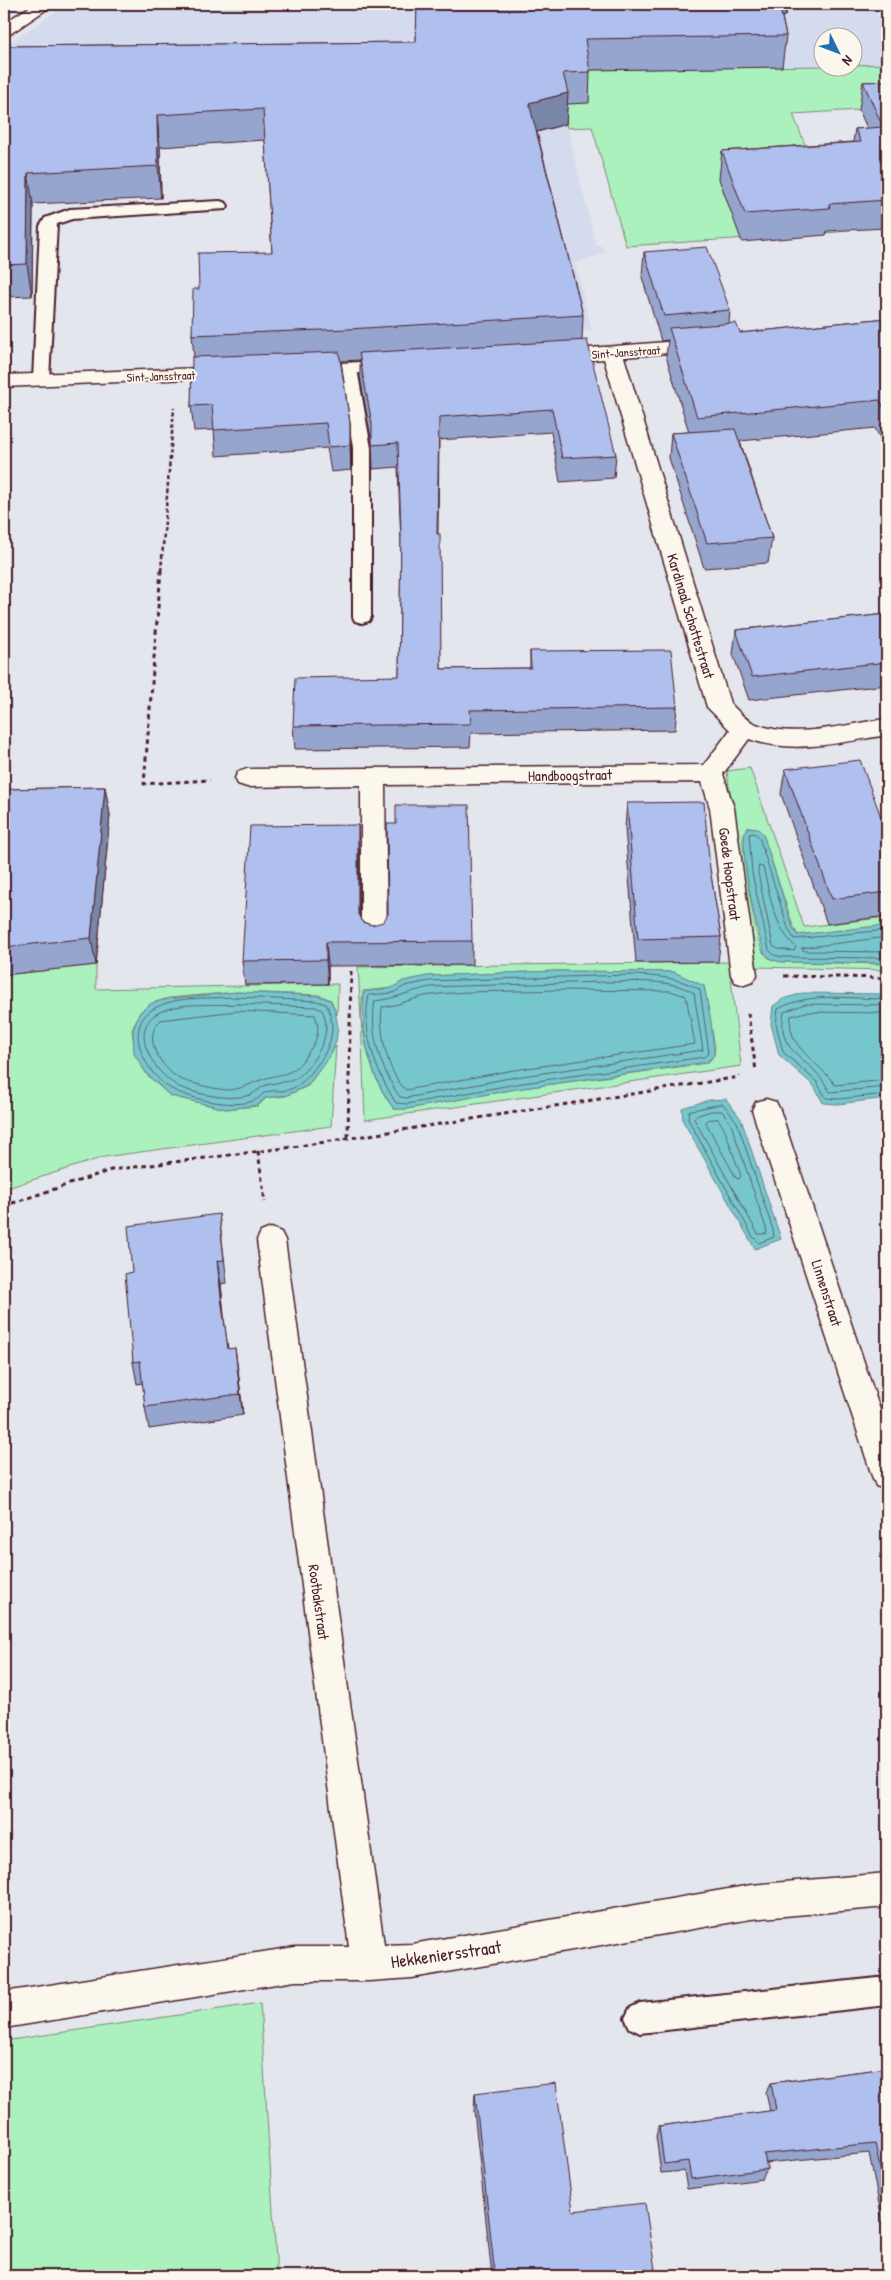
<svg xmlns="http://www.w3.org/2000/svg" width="891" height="2280" viewBox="0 0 891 2280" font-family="'Patrick Hand',sans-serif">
<rect width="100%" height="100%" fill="#e4e6ed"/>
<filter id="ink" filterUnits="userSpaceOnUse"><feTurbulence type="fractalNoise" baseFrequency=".02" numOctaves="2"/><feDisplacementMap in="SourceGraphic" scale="10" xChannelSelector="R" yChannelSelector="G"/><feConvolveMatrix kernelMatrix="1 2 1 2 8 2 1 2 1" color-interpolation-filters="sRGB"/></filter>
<g filter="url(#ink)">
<path fill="#d4dbee" d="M 68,4 L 872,4 L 887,33 L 887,64 L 854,65 L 854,38 L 824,38 L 823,66 L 782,67 L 589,103 L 562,104 L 596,246 L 603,246 L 605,253 L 575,263 L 592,330 L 425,343 L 314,138 L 4,155 L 4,46 Z"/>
<path fill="#aaf1bd" stroke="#7a8874" d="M 887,64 L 887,86 L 870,92 L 859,110 L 793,114 L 839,232 L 626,246 L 592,127 L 567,128 L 561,104 L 583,70 L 823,66 L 854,68 L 854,65 Z
M 750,768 L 804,927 L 887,917 L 887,925 L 798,935 L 793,926 L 763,834 L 757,828 L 749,827 C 746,830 744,832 743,837 C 742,853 755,939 763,952 C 767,959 775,961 783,962 L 887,964 L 887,970 L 754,967 L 751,962 L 727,771 Z
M 729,962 L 741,1066 L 365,1120 L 361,1017 C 366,1050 373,1083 394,1109 L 407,1109 L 516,1089 L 708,1063 L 714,1055 L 715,1047 L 704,986 L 674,972 L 556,971 L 428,976 L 403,981 L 392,988 L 363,991 L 361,1017 L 358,967 Z
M 96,965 L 96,989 L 338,984 L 337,1015 L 331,1000 L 319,995 L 237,992 L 169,998 L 152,1003 L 140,1012 L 132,1030 L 135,1054 L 147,1075 L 170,1096 L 226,1109 L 258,1106 L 266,1098 L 286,1096 L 308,1086 L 336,1046 L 331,1126 L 104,1157 L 4,1189 L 4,975 Z
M 260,2003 L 277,2276 L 4,2276 L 4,2041 Z"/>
<path fill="#76c7cd" stroke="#64848c" d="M 748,827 L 757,828 L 763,834 L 792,926 L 797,935 L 887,925 L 887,963 L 782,962 L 772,960 L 764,952 C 758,934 735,839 748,827 Z
M 555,971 L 674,972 L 704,986 L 711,1021 L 714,1055 L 707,1062 L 516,1089 L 407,1109 L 394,1109 C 369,1075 360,1033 364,992 L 392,988 L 403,981 L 428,976 Z
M 237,992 L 319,996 L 330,1000 L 335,1010 L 338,1027 L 336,1042 L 331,1054 L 308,1085 L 287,1095 L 265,1098 L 258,1105 L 226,1109 L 171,1096 L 147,1074 L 134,1054 L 133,1030 L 140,1012 L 152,1003 L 168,999 Z
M 803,993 L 887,994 L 887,1098 L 838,1104 L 823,1103 L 814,1086 L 779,1055 L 771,1024 L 773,1006 L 783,999 Z
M 726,1099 L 741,1119 L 781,1239 L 755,1249 L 683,1121 L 682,1108 L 709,1100 Z"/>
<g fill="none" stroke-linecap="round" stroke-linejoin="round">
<path stroke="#5c626c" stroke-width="1" d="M 759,866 L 763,867 C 770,894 774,928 796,947 L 794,951 L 778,949 L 773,946 L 758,873 Z
M 887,930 L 794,939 L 788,928 L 759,837 L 754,833 L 749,834 L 752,873 L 769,950 L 774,955 L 783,957 L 887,958
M 887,937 L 801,948 L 804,951 L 887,952
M 632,975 C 656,976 679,977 700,990 L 709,1053 L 704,1057 L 516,1084 L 407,1104 L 396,1103 C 376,1071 361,1033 369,995 L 393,993 L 405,986 L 429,981 Z
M 606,982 C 634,982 670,978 694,993 L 703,1050 L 515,1077 L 406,1098 L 400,1097 C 381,1071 369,1033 375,1001 C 394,999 411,991 430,987 Z
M 556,990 L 670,991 L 686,996 L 695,1044 L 514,1070 L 406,1090 C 387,1073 379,1032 382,1007 C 399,1006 414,997 431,995 C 472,990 515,992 556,990 Z
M 237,997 L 317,1001 L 326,1004 C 337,1025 332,1045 318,1064 C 309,1076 299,1089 283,1091 C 277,1091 270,1090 264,1093 C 261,1095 259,1099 255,1100 C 235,1110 181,1098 164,1084 C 143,1067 123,1025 155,1008 C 178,995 212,999 237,997 Z
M 887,999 C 850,999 811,991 778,1009 L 776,1024 L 783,1052 L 817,1082 L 826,1098 L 838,1099 L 887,1094
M 237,1004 L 316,1007 L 322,1010 C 331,1029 323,1047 311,1063 C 293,1087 290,1079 266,1085 C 260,1087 256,1093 250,1095 C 230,1101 201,1095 182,1088 C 158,1079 125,1031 158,1013 C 180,1001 213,1006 237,1004 Z
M 887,1005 L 805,1004 L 784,1012 C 778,1044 793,1050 814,1070 C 821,1077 825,1084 830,1092 L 887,1087
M 238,1011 L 315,1015 C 321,1032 317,1039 308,1053 C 291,1079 285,1071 261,1080 C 249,1084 243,1089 228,1090 C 220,1090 188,1083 180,1079 C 162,1069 140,1037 161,1020 Z
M 887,1013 L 806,1012 L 791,1016 C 785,1047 820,1062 835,1085 L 887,1080
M 723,1104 L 737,1122 L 773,1230 L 774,1237 L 759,1243 L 753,1237 L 688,1119 L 689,1111 Z
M 711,1111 L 722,1111 L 731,1124 L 767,1231 L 766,1234 L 758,1234 L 694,1119 L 696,1116 Z
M 718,1119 L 724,1128 L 741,1176 L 739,1179 L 736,1178 L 706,1123 L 707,1120 Z"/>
<g stroke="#4a1f2b" stroke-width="4">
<path id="lane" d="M 220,201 L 226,203 L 228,206 L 226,209 L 72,219 L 57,224 L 49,380 L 47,384 L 35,384 L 33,380 L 40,226 L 45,218 L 70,209 Z
M 349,364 L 355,365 L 357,369 L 371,448 L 371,617 L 369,621 L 362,623 L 355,621 L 353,617 L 353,448 L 341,369 L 343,365 Z
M 887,1977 L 887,2005 L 640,2033 L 630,2028 L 625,2018 L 630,2008 L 640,2003 Z"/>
</g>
<g stroke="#4a1f2b" stroke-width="3">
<path id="street" d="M 34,4 L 54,4 L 10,34 L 4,35 L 4,23 Z
M 704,339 L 711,341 L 714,345 L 711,349 L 624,357 L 730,703 C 737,710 744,719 754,723 C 794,741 846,723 887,719 L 887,735 C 842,742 793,755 749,739 L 723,774 L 734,808 L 757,975 L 753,982 L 744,985 L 735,982 L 731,975 L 710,808 L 702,782 L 385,785 L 387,938 L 383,945 L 374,948 L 365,945 L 361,938 L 361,785 L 247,787 L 238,784 L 235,778 L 238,772 L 247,769 L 704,765 L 730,730 L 707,707 L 604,359 L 552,363 L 545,361 L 542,357 L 545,353 L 552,351 Z
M 397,360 L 404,362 L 407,366 L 404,370 L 305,377 L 298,375 L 295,371 L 298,367 L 305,365 Z
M 230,367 L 237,369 L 240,373 L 237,377 L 4,387 L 4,375 Z
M 766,1099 L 776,1102 L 780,1110 L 887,1431 L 887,1490 L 876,1486 L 872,1476 L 752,1110 L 756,1102 Z
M 271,1228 L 281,1232 L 285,1240 L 384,1945 L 412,1944 L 751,1885 L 887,1873 L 887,1907 L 751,1919 L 412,1978 L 369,1981 L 295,1981 L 4,2028 L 4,1992 L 295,1947 L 349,1947 L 257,1240 L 261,1232 Z"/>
</g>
<path stroke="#4a1f2b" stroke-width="2.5" stroke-dasharray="4 2.5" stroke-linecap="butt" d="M 161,571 L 174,408"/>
<path stroke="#4a1f2b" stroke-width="3" stroke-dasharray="4.5 4" stroke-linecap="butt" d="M 161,570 L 144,784 L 210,780
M 784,976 L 887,978
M 748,1013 L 756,1071
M 348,1137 L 351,970
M 258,1151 L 265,1202
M 4,1206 L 111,1170 L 293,1147 L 740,1077"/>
<use href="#lane" fill="#fbf7ec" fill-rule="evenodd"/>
<use href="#street" fill="#fbf7ec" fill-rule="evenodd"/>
</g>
<path fill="#96a5ce" stroke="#4a1f2b" d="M 350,4 L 787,4 L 786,15 L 782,17 L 786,36 L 782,67 L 590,70 L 589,103 L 567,104 L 566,124 L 537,132 L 583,315 L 582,340 L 616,455 L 614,478 L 560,482 L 551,432 L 439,440 L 438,534 L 441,669 L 530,668 L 530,651 L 677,707 L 675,730 L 471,733 L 470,747 L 295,749 L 293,726 L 399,676 L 401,543 L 398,467 L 373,469 L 372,444 L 360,376 L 360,360 L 341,361 L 350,423 L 351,470 L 331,472 L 327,448 L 216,456 L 214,430 L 194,431 L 191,406 L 194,357 L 192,335 L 199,289 L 272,252 L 265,140 L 160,147 L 161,198 L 33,204 L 32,296 L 4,297 L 4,46 L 416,42 L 417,7 Z
M 887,81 L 887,228 L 827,231 L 826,235 L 742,242 L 719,179 L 722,151 L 853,142 L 855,129 L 867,128 L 859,110 L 863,82 Z
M 644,252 L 730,310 L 729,323 L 740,333 L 887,318 L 887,453 L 875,428 L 740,441 L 772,538 L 768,563 L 704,568 L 669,458 L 671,433 L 689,432 L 666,356 L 668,340 L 661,341 L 642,277 Z
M 887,614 L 887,685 L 749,700 L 733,654 L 736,630 Z
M 785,769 L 887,833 L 887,916 L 827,924 L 781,794 Z
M 105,787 L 110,815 L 96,965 L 4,975 L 4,789 Z
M 627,803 L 710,869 L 721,937 L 718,962 L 636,963 L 625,828 Z
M 359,849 L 359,916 L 362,922 L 372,925 L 472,941 L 472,965 L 328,966 L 328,984 L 245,985 L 242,961 Z
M 219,1214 L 227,1283 L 221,1284 L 225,1327 L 228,1349 L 238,1370 L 243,1415 L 149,1429 L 145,1407 L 143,1383 L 137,1384 L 133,1362 L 132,1272 Z
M 887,2068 L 887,2224 L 883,2224 L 869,2153 L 766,2163 L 767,2169 L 762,2179 L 687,2189 L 684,2171 L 661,2173 L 656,2136 L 659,2126 L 770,2111 L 766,2093 L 771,2083 Z
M 475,2093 L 573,2211 L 656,2276 L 492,2276 L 474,2111 Z"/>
<path fill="#7a86a7" stroke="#4a1f2b" d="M 775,4 L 787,4 L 786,15 L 773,22 Z
M 568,93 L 566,124 L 529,134 L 529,103 Z
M 157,115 L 160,147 L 161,198 L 158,166 Z
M 28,173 L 33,204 L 32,296 L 27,264 Z
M 350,423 L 351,448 L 351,470 L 350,445 Z
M 105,787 L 110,815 L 96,965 L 91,938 Z
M 358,825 L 359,849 L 359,938 L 358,914 Z
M 326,942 L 328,966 L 328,984 L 326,960 Z
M 217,1261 L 221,1284 L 225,1327 L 222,1305 Z
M 235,1348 L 238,1370 L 243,1415 L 240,1394 Z"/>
<path fill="#afc0ef" stroke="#4a1f2b" d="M 417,4 L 779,4 L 786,36 L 585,39 L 590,72 L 563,73 L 568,93 L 529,103 L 583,315 L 348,329 L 192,335 L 193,289 L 199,289 L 198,253 L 272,252 L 263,109 L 157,115 L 158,166 L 28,173 L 27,264 L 4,265 L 4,46 L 416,42 Z
M 887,81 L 887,200 L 829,204 L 830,208 L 745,214 L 722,151 L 861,142 L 855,129 L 883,127 L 863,82 Z
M 707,247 L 730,310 L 664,316 L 644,252 Z
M 887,318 L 887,414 L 880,400 L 697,417 L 669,328 L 736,323 L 740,333 Z
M 587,340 L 616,455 L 562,458 L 552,409 L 439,417 L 437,534 L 440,534 L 441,669 L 531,668 L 530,651 L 671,650 L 677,707 L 470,710 L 471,724 L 293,726 L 295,678 L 399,676 L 401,534 L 398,443 L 372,445 L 372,424 L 359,353 Z
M 339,352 L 350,423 L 350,445 L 329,447 L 326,423 L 214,430 L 212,405 L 191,406 L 192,357 Z
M 735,429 L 772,538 L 707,543 L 671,433 Z
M 887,614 L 887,662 L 752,677 L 736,630 Z
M 860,760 L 887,833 L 887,892 L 832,899 L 785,769 Z
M 105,787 L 91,938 L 4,947 L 4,789 Z
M 704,802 L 710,869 L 721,937 L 638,939 L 627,803 Z
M 396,805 L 469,805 L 472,941 L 326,942 L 326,960 L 242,961 L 250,826 L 358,825 L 358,914 L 362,922 L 372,925 L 383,922 L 388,914 L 387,824 L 396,824 Z
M 219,1214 L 224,1260 L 217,1261 L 222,1305 L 228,1349 L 235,1348 L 240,1394 L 145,1407 L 140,1361 L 133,1362 L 125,1274 L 132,1272 L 128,1226 Z
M 887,2068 L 887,2205 L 875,2143 L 764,2154 L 767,2169 L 691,2179 L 688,2161 L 664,2164 L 659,2126 L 776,2110 L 771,2083 Z
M 556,2083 L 573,2211 L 645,2203 L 656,2276 L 495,2276 L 475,2093 Z"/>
</g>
<g text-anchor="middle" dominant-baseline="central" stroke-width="4" stroke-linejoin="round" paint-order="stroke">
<g font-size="12" fill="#4a1f2b" stroke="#fbf7ec">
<text transform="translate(626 352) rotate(-4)">Sint-Jansstraat</text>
<text transform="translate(161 376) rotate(-2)">Sint-Jansstraat</text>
</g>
<g font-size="15" fill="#4a1f2b" stroke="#fbf7ec">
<text transform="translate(691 616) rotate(73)">Kardinaal Schottestraat</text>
<text transform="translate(570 775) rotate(-1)">Handboogstraat</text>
<text transform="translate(730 874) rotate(83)">Goede Hoopstraat</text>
<text transform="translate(827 1293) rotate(72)">Linnenstraat</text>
<text transform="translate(319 1602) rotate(82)">Rootbakstraat</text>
</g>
<g font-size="18" fill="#4a1f2b" stroke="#fbf7ec">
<text transform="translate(446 1954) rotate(-8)">Hekkeniersstraat</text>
</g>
</g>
<rect width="891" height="2280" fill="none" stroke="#fbf7ec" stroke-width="20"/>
<rect x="10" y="10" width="871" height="2260" fill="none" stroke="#4a1f2b" stroke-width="2" filter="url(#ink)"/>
<g transform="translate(838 52) rotate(132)"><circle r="24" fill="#fbf7ec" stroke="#b4a19f"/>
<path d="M0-4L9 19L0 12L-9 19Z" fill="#1f6fb2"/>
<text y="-8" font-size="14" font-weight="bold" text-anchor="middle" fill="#4a1f2b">N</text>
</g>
</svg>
